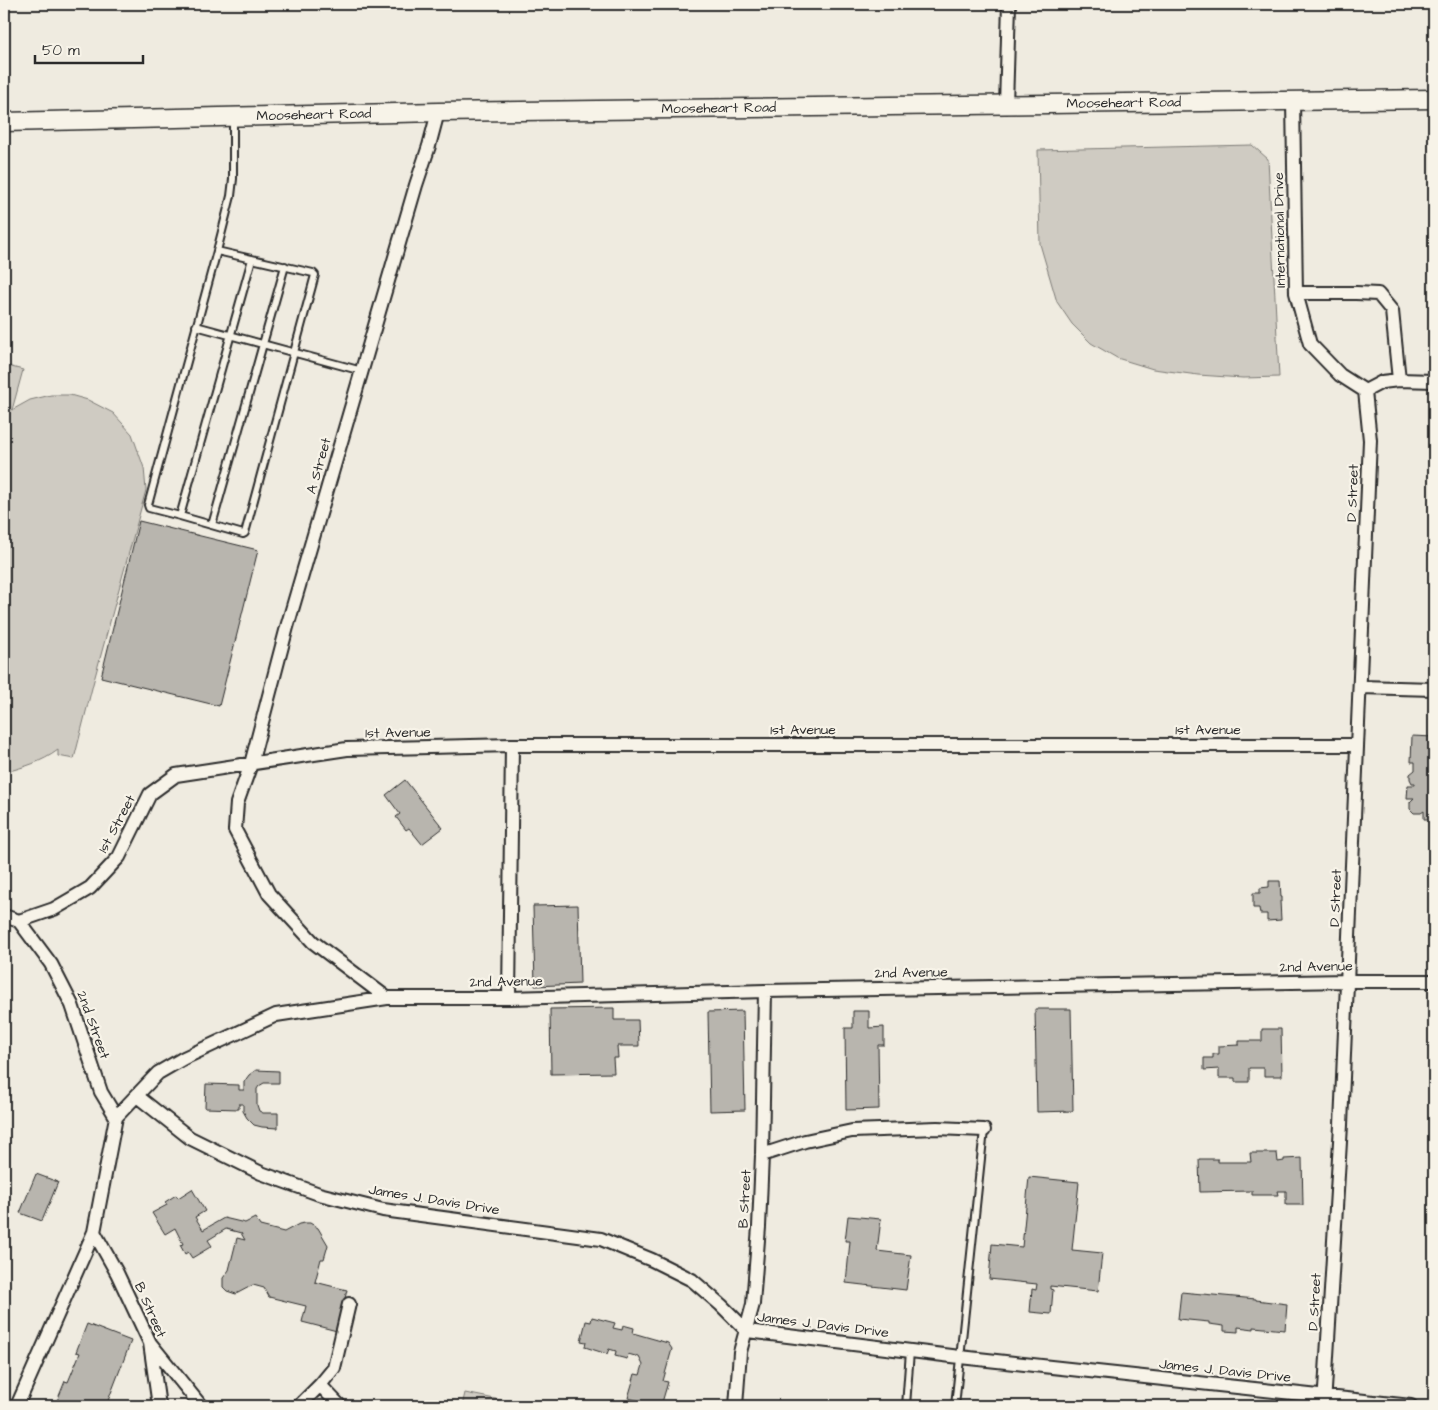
<svg xmlns="http://www.w3.org/2000/svg" width="1438" height="1410" viewBox="0 0 1438 1410" font-family="'Architects Daughter',sans-serif">
<rect width="100%" height="100%" fill="#efebe0"/>
<filter id="ink" filterUnits="userSpaceOnUse"><feTurbulence type="fractalNoise" baseFrequency=".02" numOctaves="2"/><feDisplacementMap in="SourceGraphic" scale="10" xChannelSelector="R" yChannelSelector="G"/><feConvolveMatrix kernelMatrix="1 2 1 2 8 2 1 2 1" color-interpolation-filters="sRGB"/></filter>
<g filter="url(#ink)">
<path fill="#cfcbc2" stroke="#7d7b76" d="M 1252,145 L 1268,159 L 1279,377 L 1243,378 L 1198,375 L 1153,369 L 1117,358 L 1091,343 L 1072,324 L 1057,302 L 1040,244 L 1038,150 Z
M 4,365 L 23,370 L 12,410 L 30,400 L 51,395 L 70,395 L 88,400 L 113,413 L 132,434 L 144,468 L 146,490 L 93,684 L 74,759 L 58,756 L 58,750 C 42,762 24,767 6,772 L 4,772 Z
M 465,1393 L 530,1406 L 462,1406 Z"/>
<path fill="#b8b5ae" stroke="#2b2b2b" d="M 139,521 L 258,550 L 219,706 L 101,677 Z
M 1412,736 L 1434,737 L 1434,819 L 1424,819 L 1424,811 L 1421,813 L 1414,813 L 1410,809 L 1410,802 L 1414,798 L 1407,798 L 1408,785 L 1415,785 L 1415,783 L 1412,783 L 1410,779 L 1410,774 L 1415,770 L 1415,762 L 1411,762 Z
M 405,780 L 443,828 L 422,844 L 409,828 L 406,830 L 396,817 L 400,814 L 386,795 Z
M 1269,881 L 1280,881 L 1281,897 L 1282,897 L 1282,901 L 1280,901 L 1281,920 L 1267,921 L 1267,914 L 1260,914 L 1259,908 L 1253,908 L 1253,893 L 1260,893 L 1260,888 L 1269,887 Z
M 578,905 L 580,984 L 535,986 L 533,906 Z
M 614,1008 L 614,1020 L 638,1020 L 639,1046 L 617,1046 L 618,1058 L 613,1058 L 614,1073 L 551,1074 L 550,1009 Z
M 1035,1009 L 1071,1009 L 1073,1111 L 1037,1112 Z
M 743,1011 L 745,1110 L 710,1111 L 708,1012 Z
M 853,1011 L 869,1011 L 869,1028 L 884,1027 L 884,1045 L 878,1045 L 879,1109 L 846,1110 L 845,1028 L 853,1028 Z
M 1262,1029 L 1281,1029 L 1282,1076 L 1264,1076 L 1264,1068 L 1249,1068 L 1249,1082 L 1235,1082 L 1235,1078 L 1219,1078 L 1219,1069 L 1204,1070 L 1204,1058 L 1213,1058 L 1213,1054 L 1219,1054 L 1219,1046 L 1239,1045 L 1239,1041 L 1262,1041 Z
M 256,1070 L 279,1071 L 279,1083 L 264,1083 L 259,1086 L 257,1089 L 257,1105 L 259,1111 L 263,1113 L 278,1113 L 278,1128 L 262,1127 L 254,1125 L 247,1118 L 243,1111 L 243,1104 L 239,1104 L 239,1109 L 205,1108 L 206,1084 L 239,1085 L 239,1090 L 244,1090 L 244,1082 L 249,1075 Z
M 1250,1153 L 1277,1153 L 1278,1162 L 1284,1161 L 1284,1159 L 1302,1158 L 1303,1205 L 1286,1205 L 1286,1191 L 1277,1191 L 1278,1195 L 1252,1195 L 1252,1191 L 1200,1192 L 1199,1159 L 1218,1159 L 1218,1162 L 1251,1162 Z
M 36,1174 L 58,1182 L 42,1221 L 20,1213 Z
M 1029,1177 L 1079,1182 L 1072,1250 L 1102,1253 L 1098,1291 L 1050,1286 L 1050,1289 L 1053,1290 L 1051,1314 L 1030,1312 L 1032,1289 L 1036,1290 L 1037,1284 L 989,1279 L 992,1244 L 1022,1247 Z
M 192,1189 L 205,1211 L 195,1217 L 203,1230 L 224,1218 L 245,1223 L 255,1218 L 260,1226 L 284,1232 L 299,1224 L 305,1223 L 310,1223 L 318,1228 L 328,1245 L 324,1259 L 321,1259 L 315,1282 L 347,1290 L 337,1331 L 302,1322 L 306,1306 L 269,1297 L 264,1288 L 253,1285 L 236,1294 L 227,1291 L 223,1287 L 223,1278 L 229,1270 L 237,1238 L 245,1240 L 241,1233 L 226,1229 L 208,1240 L 212,1246 L 192,1258 L 188,1252 L 185,1254 L 180,1245 L 183,1244 L 175,1228 L 165,1234 L 152,1213 L 167,1205 L 165,1202 L 176,1195 L 178,1198 Z
M 848,1216 L 881,1219 L 877,1251 L 911,1255 L 906,1290 L 846,1283 L 850,1241 L 845,1241 Z
M 1181,1292 L 1256,1299 L 1256,1300 L 1287,1304 L 1285,1330 L 1254,1327 L 1254,1329 L 1238,1327 L 1238,1332 L 1224,1331 L 1224,1326 L 1209,1324 L 1209,1322 L 1178,1319 Z
M 592,1317 L 615,1323 L 613,1328 L 622,1330 L 623,1325 L 634,1328 L 633,1333 L 668,1343 L 672,1349 L 663,1381 L 668,1382 L 661,1406 L 628,1398 L 635,1374 L 640,1375 L 643,1365 L 639,1357 L 628,1354 L 627,1359 L 615,1356 L 616,1351 L 609,1349 L 607,1354 L 585,1347 L 586,1342 L 581,1341 L 586,1321 L 591,1322 Z
M 87,1324 L 131,1341 L 106,1406 L 55,1406 L 65,1381 L 68,1382 L 80,1353 L 76,1352 Z"/>
<g fill="none" stroke-linecap="round" stroke-linejoin="round">
<g stroke="#2b2b2b" stroke-width="10">
<path id="lane" d="M 217,251 L 148,505 L 149,508 L 180,516 L 252,259
M 196,326 L 362,371
M 180,516 L 243,534 L 245,533 L 315,275 L 313,273 L 217,251 L 231,196 L 233,179 L 233,118
M 212,525 L 285,266
M 906,1406 L 910,1351
M 955,1406 L 984,1130"/>
</g>
<g stroke="#2b2b2b" stroke-width="16">
<path id="street" d="M 1293,101 L 1296,293 L 1310,344 L 1340,375 L 1365,391
M 1006,105 L 1009,4
M 1296,293 L 1356,293 L 1378,294 L 1392,311 L 1399,380
M 1365,391 L 1382,382 L 1399,380 L 1434,381
M 1360,687 L 1434,689
M 4,916 L 19,921
M 19,921 L 54,909 L 90,888 L 119,857 L 150,794 L 176,775 L 347,749 L 512,745 L 1356,745
M 19,921 L 51,964 L 72,1005 L 101,1092 L 116,1117
M 387,998 L 313,942 L 269,894 L 235,830 L 237,803 L 251,764 L 287,627 L 416,185 L 429,146 L 438,112
M 509,998 L 512,745
M 137,1096 L 190,1138 L 261,1173 L 319,1194 L 383,1210 L 601,1239 L 652,1260 L 692,1280 L 721,1305 L 747,1331 L 960,1357 L 1411,1406
M 116,1117 L 158,1073 L 184,1058 L 276,1015 L 387,998 L 509,998 L 765,991 L 1347,981 L 1434,981
M 762,1155 L 805,1141 L 852,1131 L 937,1128 L 984,1130
M 94,1232 L 117,1273 L 150,1343 L 159,1406
M 150,1343 L 201,1406
M 320,1385 L 340,1406
M 17,1406 L 94,1232 L 116,1117
M 299,1406 L 320,1385 L 334,1368 L 349,1304
M 736,1406 L 740,1352 L 753,1304 L 759,1227 L 762,1155 L 765,991
M 1324,1406 L 1341,1125 L 1370,440 L 1365,391"/>
</g>
<g stroke="#2b2b2b" stroke-width="21">
<g id="secondary">
<path id="s1" d="M 4,122 L 438,112 L 1434,99"/>
</g>
</g>
<use href="#lane" stroke="#f7f3e8" stroke-width="6"/>
<use href="#street" stroke="#f7f3e8" stroke-width="12"/>
<use href="#secondary" stroke="#f7f3e8" stroke-width="18"/>
</g>
</g>
<g text-anchor="middle" dominant-baseline="central" stroke-width="4.5" stroke-linejoin="round" paint-order="stroke">
<g font-size="14" fill="#2b2b2b" stroke="#f7f3e8">
<text stroke="none"><textPath href="#s1" startOffset="1120">Mooseheart Road</textPath></text>
<text stroke="none"><textPath href="#s1" startOffset="715">Mooseheart Road</textPath></text>
<text stroke="none"><textPath href="#s1" startOffset="310">Mooseheart Road</textPath></text>
<text transform="translate(1280 230) rotate(-91)">International Drive</text>
<text transform="translate(319 466) rotate(-74)">A Street</text>
<text transform="translate(1353 493) rotate(-88)">D Street</text>
<text x="803" y="730">1st Avenue</text>
<text x="1208" y="730">1st Avenue</text>
<text transform="translate(398 733) rotate(-1)">1st Avenue</text>
<text transform="translate(117 824) rotate(-62)">1st Street</text>
<text transform="translate(1336 898) rotate(-88)">D Street</text>
<text transform="translate(1316 967) rotate(-1)">2nd Avenue</text>
<text transform="translate(911 973) rotate(-1)">2nd Avenue</text>
<text transform="translate(506 982) rotate(-1)">2nd Avenue</text>
<text transform="translate(93 1025) rotate(70)">2nd Street</text>
<text transform="translate(745 1199) rotate(-87)">B Street</text>
<text transform="translate(434 1200) rotate(9)">James J. Davis Drive</text>
<text transform="translate(1315 1302) rotate(-87)">D Street</text>
<text transform="translate(150 1310) rotate(66)">B Street</text>
<text transform="translate(823 1325) rotate(7)">James J. Davis Drive</text>
<text transform="translate(1225 1371) rotate(6)">James J. Davis Drive</text>
</g>
</g>
<rect width="1438" height="1410" fill="none" stroke="#f7f3e8" stroke-width="20"/>
<rect x="10" y="10" width="1418" height="1390" fill="none" stroke="#2b2b2b" stroke-width="2" filter="url(#ink)"/>
<path d="M35 55v8h108v-8" fill="none" stroke="#2b2b2b" stroke-width="2.5"/>
<text x="42" y="55" font-size="15" fill="#2b2b2b" stroke="#f7f3e8" stroke-width="4" paint-order="stroke">50 m</text>
</svg>
